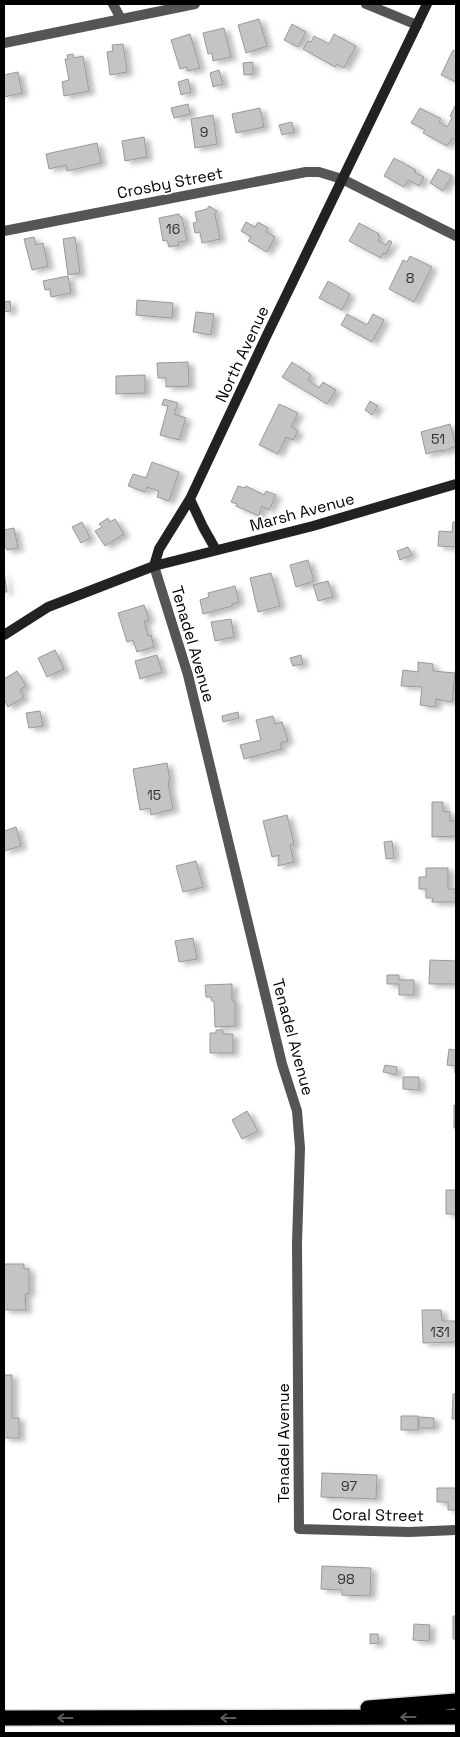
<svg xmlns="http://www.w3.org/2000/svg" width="460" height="1737" viewBox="0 0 460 1737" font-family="'Space Grotesk',sans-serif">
<defs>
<filter id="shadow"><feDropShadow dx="5.5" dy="3" stdDeviation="2.5" flood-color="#0004"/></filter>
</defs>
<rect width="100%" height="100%" fill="#fff"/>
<path fill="#c4c4c4" stroke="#999" filter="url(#shadow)" d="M 259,19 L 267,46 L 246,53 L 238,25 Z
M 292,24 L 306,32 L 298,47 L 284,40 Z
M 224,28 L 231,57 L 213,61 L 212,53 L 208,54 L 203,33 Z
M 190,34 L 200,68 L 188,71 L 187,67 L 180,69 L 171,40 Z
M 334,34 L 356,46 L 344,68 L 337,64 L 335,67 L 303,49 L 308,41 L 311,42 L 314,36 L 329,44 Z
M 123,44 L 127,72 L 110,75 L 107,52 L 113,51 L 112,45 Z
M 453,50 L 456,52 L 456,82 L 441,75 Z
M 73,54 L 74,58 L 83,56 L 89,91 L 64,96 L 62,82 L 69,80 L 65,59 L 68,59 L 67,55 Z
M 253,62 L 253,74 L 244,75 L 243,63 Z
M 219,70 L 223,84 L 213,87 L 210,73 Z
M 18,72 L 22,93 L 4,97 L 4,75 Z
M 188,79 L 191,92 L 181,95 L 178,82 Z
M 188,104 L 190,114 L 174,118 L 171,108 Z
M 456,104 L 456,140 L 452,138 L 447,146 L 423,133 L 425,130 L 411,123 L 420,108 L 441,119 L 439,122 L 447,127 L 452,118 L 450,116 Z
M 260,108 L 264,127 L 236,133 L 232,114 Z
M 213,115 L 217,144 L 195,148 L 191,119 Z
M 292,122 L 294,132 L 282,135 L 279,125 Z
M 144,137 L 147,157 L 125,161 L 122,141 Z
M 97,143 L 101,163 L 67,171 L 66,165 L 49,169 L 46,154 Z
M 394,158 L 416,170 L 414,172 L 424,177 L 419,186 L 408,180 L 404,187 L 384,176 Z
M 438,169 L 452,176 L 443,191 L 430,183 Z
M 209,206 L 217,211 L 215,214 L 220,239 L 202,243 L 200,232 L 195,233 L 193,223 L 197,222 L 195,212 L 207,209 Z
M 179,214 L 180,217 L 182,217 L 187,241 L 178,242 L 179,245 L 169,247 L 167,240 L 163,241 L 159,218 Z
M 246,222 L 255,227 L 258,222 L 268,228 L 266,232 L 275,237 L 267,252 L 248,241 L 251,237 L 241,231 Z
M 359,223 L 379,234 L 378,236 L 380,237 L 378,241 L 386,245 L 389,240 L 392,242 L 386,254 L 383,253 L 381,258 L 349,241 Z
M 34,237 L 36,245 L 43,243 L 48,266 L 32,270 L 24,239 Z
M 75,237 L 80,273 L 68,275 L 63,239 Z
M 410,256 L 432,267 L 414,302 L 389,289 L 403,260 L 407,262 Z
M 68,276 L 71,293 L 51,297 L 50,289 L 45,290 L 43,281 Z
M 328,281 L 350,294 L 342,310 L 319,298 Z
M 137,300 L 173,303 L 172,318 L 136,315 Z
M 10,301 L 11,311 L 4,312 L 4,302 Z
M 196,312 L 214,314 L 211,335 L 193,332 Z
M 347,314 L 367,325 L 373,314 L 384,320 L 372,342 L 341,325 Z
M 188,362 L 189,386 L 166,387 L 166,378 L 158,378 L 157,363 Z
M 292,362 L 311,375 L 308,380 L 319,388 L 323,382 L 336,390 L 327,404 L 282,377 Z
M 145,375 L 145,393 L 116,394 L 116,376 Z
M 164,399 L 178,403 L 174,414 L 186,418 L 179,440 L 160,435 L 168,406 L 162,405 Z
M 370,401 L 378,406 L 372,415 L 365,410 Z
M 279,404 L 298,413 L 291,427 L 298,431 L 293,440 L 286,437 L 278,454 L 259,445 Z
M 450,424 L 456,446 L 442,452 L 442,450 L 426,454 L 421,432 Z
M 152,462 L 179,472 L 169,501 L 157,497 L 159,491 L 147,487 L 145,492 L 128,486 L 133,474 L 146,478 Z
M 238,486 L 245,488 L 246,486 L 264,495 L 266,491 L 276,495 L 269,510 L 262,506 L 259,516 L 236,506 L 237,504 L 231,502 Z
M 108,518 L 110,522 L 115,519 L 124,534 L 105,546 L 95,531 L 102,527 L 99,524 Z
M 82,522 L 90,538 L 81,543 L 72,527 Z
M 453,522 L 456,522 L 456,547 L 438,546 L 439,531 L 452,532 Z
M 14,528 L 18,548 L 7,550 L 6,547 L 4,547 L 4,530 Z
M 408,547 L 412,555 L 400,560 L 397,551 Z
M 308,560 L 314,581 L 296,587 L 290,565 Z
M 4,572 L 7,592 L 4,592 Z
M 271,573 L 280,606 L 258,612 L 250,578 Z
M 328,581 L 333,597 L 318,601 L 313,585 Z
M 235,586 L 239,602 L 232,604 L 232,606 L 203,614 L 200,600 L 209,597 L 208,593 Z
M 144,605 L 149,620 L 144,621 L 148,636 L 151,635 L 154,647 L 137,652 L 133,640 L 127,642 L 118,613 Z
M 231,619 L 234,637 L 215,641 L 211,622 Z
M 55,650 L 64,669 L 47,677 L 38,658 Z
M 157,655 L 162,672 L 140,679 L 135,661 Z
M 301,655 L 303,664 L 293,666 L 290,658 Z
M 418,662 L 433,664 L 433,671 L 455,673 L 452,702 L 436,699 L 435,707 L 420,705 L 422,687 L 401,686 L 403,670 L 418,672 Z
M 17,671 L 26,686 L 20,690 L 24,697 L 8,707 L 4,699 L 4,679 Z
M 40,711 L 43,726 L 29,728 L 26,713 Z
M 238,712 L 239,718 L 223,722 L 222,716 Z
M 273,716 L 275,724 L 282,722 L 288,741 L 280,743 L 282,749 L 244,759 L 240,745 L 261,740 L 256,720 Z
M 167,763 L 170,781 L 168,782 L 173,809 L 151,815 L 150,808 L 140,810 L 133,769 Z
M 432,802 L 443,802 L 443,811 L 450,812 L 450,821 L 456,821 L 456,836 L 432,837 Z
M 287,815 L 294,844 L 290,845 L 294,862 L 278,866 L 279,855 L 272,857 L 263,821 Z
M 16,827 L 21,846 L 4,851 L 4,831 Z
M 392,841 L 394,858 L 386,859 L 384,842 Z
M 196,861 L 203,887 L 183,892 L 176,866 Z
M 426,868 L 448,868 L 448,889 L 456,889 L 456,902 L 432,902 L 433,898 L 426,898 L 426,889 L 419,889 L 419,877 L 426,877 Z
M 193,938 L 197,959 L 179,962 L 175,941 Z
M 430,960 L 456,961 L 456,984 L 429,984 Z
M 387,975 L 399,975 L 399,980 L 414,980 L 414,995 L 399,995 L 399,984 L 387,984 Z
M 232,984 L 232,1001 L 235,1001 L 235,1026 L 215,1027 L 214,1001 L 212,1001 L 211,997 L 206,997 L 205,985 Z
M 216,1030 L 223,1030 L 223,1034 L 233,1034 L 233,1053 L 210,1053 L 210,1033 L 216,1033 Z
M 449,1049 L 456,1050 L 456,1073 L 455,1073 L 455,1066 L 447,1065 Z
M 385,1065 L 397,1067 L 396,1075 L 383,1072 Z
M 403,1077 L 419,1077 L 419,1090 L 403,1089 Z
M 454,1105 L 456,1105 L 456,1128 L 454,1128 Z
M 247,1111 L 258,1131 L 242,1139 L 232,1120 Z
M 446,1190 L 456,1190 L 456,1214 L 446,1214 Z
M 4,1264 L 24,1264 L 24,1269 L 29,1269 L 29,1293 L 25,1294 L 26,1310 L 4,1310 Z
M 422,1310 L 441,1310 L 442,1321 L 456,1321 L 456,1342 L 423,1343 Z
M 4,1375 L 12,1375 L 12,1418 L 19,1418 L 19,1438 L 4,1438 Z
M 453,1394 L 456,1394 L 456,1419 L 452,1419 Z
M 401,1416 L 418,1416 L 418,1430 L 401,1430 Z
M 419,1417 L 434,1418 L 434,1428 L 419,1428 Z
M 322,1473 L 377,1475 L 376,1499 L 321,1497 Z
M 437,1488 L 456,1488 L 456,1510 L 448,1510 L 448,1502 L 437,1502 Z
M 322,1566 L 371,1568 L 370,1596 L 342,1595 L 342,1590 L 321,1589 Z
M 453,1616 L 456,1616 L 456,1639 L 453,1639 Z
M 414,1624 L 430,1625 L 429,1641 L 413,1640 Z
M 370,1634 L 378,1634 L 379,1643 L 370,1644 Z"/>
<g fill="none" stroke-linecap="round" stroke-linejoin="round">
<g stroke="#dbdbdb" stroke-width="18">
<path id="highway" d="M 368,1708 L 456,1701
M 4,1718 L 456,1717"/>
</g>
<path stroke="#555" stroke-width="10" d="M 113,4 L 121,19
M 366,4 L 417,25
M 4,43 L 195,4
M 4,231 L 306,172 L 319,172 L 342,179 L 456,236
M 154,566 L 188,675 L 282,1064 L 297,1111 L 300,1148 L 297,1243 L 299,1529 L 409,1532 L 456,1530"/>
<path stroke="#222" stroke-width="10" d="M 190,499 L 203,527 L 216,550
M 154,566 L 313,526 L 456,484
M 4,635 L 48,607 L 154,566 L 159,549 L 190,499 L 265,339 L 427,4"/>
<use href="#highway" stroke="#000" stroke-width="15"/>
</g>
<defs><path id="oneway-shaft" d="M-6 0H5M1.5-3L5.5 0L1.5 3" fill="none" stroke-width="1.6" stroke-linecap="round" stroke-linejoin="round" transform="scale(1.25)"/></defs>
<g stroke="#595959">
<use href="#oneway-shaft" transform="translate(408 1717) rotate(180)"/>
<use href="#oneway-shaft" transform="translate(65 1718) rotate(180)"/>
<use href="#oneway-shaft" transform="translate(228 1718) rotate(180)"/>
</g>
<g text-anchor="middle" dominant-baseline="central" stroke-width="4" stroke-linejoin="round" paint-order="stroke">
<g font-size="14" fill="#313131">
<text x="204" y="132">9</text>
<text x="173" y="229">16</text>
<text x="410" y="278">8</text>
<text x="438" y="439">51</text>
<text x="154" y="795">15</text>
<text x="440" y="1332">131</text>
<text x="349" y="1486">97</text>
<text x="346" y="1579">98</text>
</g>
<g font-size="16" fill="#000" stroke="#fff">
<text transform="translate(170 183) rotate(-11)">Crosby Street</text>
<text transform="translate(242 354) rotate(-65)">North Avenue</text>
<text transform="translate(302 512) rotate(-15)">Marsh Avenue</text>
<text transform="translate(193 644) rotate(74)">Tenadel Avenue</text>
<text transform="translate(293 1037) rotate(75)">Tenadel Avenue</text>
<text transform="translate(283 1443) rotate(-90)">Tenadel Avenue</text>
<text transform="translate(378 1515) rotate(1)">Coral Street</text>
</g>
</g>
<rect width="460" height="1737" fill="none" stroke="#000000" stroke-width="10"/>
</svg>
